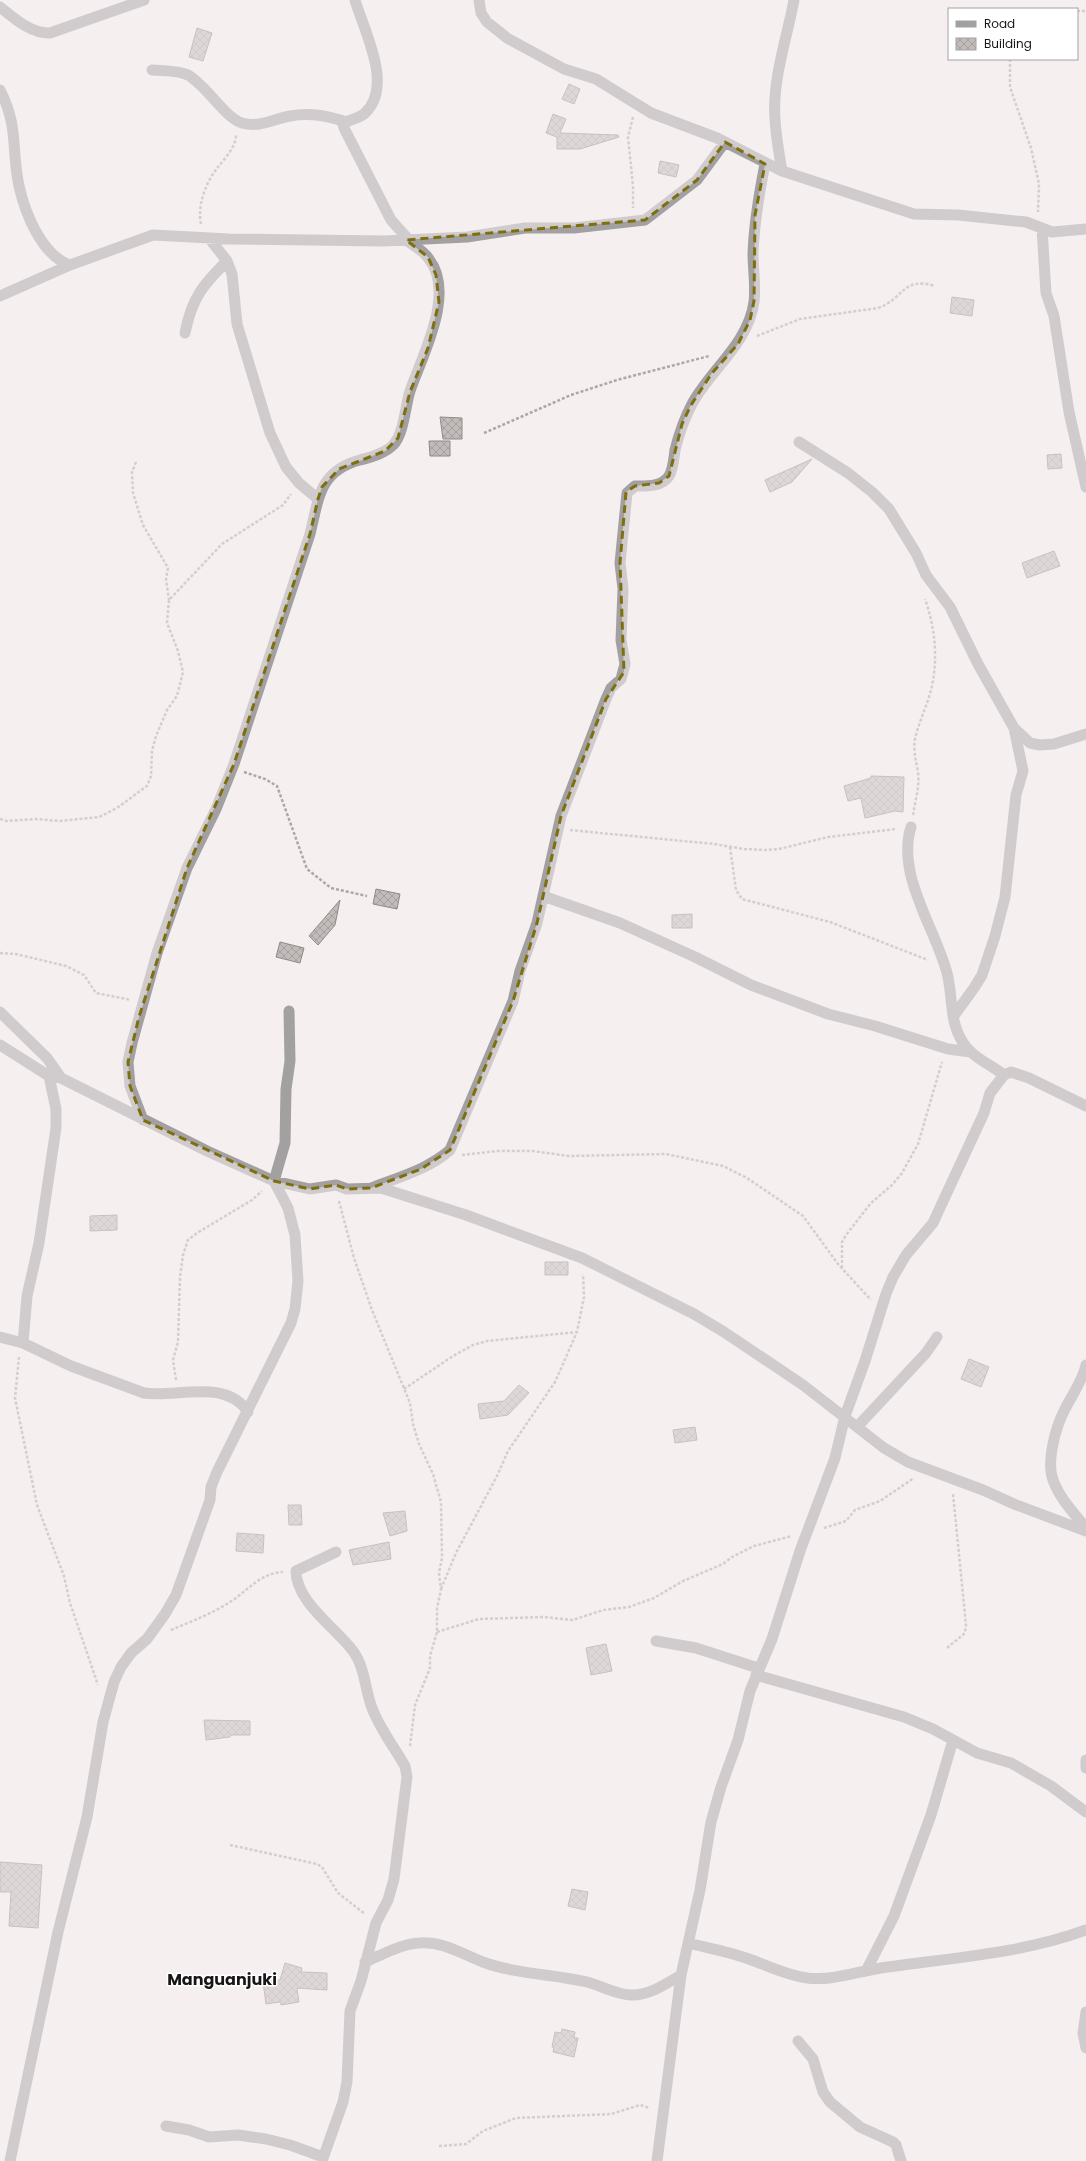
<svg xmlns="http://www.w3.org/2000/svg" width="1086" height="2161" viewBox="0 0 1086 2161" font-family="Poppins,sans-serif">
<defs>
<pattern id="building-cross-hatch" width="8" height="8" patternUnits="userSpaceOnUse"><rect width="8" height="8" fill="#c1bbba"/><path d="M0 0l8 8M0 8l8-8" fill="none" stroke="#a5a09f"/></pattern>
</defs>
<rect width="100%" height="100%" fill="#f5eff0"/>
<path fill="url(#building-cross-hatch)" stroke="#908a8a" d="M 197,28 L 212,33 L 203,61 L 189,57 Z
M 569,84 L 580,89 L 574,104 L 562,99 Z
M 553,114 L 566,119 L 560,133 L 618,135 L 619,137 L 580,149 L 557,149 L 557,137 L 546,133 Z
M 660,161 L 679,165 L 676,177 L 658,173 Z
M 952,297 L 974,300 L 972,316 L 950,313 Z
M 440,417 L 462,418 L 462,439 L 443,439 Z
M 429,441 L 450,441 L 450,456 L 430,456 Z
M 1061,454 L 1062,468 L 1048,469 L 1047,455 Z
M 812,459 L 792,482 L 770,492 L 765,480 Z
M 1054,551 L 1060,566 L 1027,578 L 1022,563 Z
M 871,776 L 904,777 L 903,812 L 895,811 L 865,818 L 861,798 L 848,801 L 844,786 L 871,778 Z
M 376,889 L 400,894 L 397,909 L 373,904 Z
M 340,900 L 335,925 L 318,945 L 309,936 Z
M 692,914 L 692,928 L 672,928 L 672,915 Z
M 280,942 L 304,948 L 300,963 L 276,957 Z
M 117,1215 L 117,1230 L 90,1231 L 90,1216 Z
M 545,1262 L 568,1262 L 568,1275 L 545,1275 Z
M 969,1359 L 989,1367 L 981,1387 L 961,1379 Z
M 519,1385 L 529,1393 L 508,1415 L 480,1419 L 478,1404 L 504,1401 Z
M 695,1427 L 697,1440 L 675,1443 L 673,1430 Z
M 288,1505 L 301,1505 L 302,1525 L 289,1525 Z
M 405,1511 L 407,1531 L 390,1536 L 383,1513 Z
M 237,1533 L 264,1535 L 263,1553 L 236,1551 Z
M 389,1542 L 391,1559 L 353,1565 L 349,1550 Z
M 606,1644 L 612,1671 L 591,1675 L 586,1648 Z
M 204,1720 L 250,1721 L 250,1735 L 230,1735 L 230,1737 L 206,1740 Z
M 0,1862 L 42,1865 L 38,1928 L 9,1926 L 11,1892 L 0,1892 Z
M 572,1889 L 588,1892 L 585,1910 L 568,1906 Z
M 285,1963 L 302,1968 L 301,1972 L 327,1973 L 327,1990 L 297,1988 L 299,2002 L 281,2005 L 280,2002 L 266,2004 L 263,1982 L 280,1980 Z
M 562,2029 L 575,2032 L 574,2038 L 578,2038 L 574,2057 L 553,2052 L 554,2047 L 552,2047 L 555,2032 L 561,2033 Z"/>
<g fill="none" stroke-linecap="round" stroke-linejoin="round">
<path stroke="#aca7a8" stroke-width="2.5" stroke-dasharray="3 2" stroke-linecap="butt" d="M 1077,11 L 1086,11
M 1010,59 L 1010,87 L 1031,148 L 1039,184 L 1038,212
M 633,117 L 628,137 L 633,186 L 633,208
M 201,224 C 197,205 206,182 218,167 C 225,158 236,147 236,135
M 757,336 L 800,319 L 878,308 C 904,299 902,276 935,286
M 484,433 L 571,395 L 617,380 L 709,356
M 136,462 L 132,472 L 133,493 L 143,525 L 168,568 L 166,579 L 169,600
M 244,772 L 265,779 L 277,786 L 307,869 L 331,888 L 367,896
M 913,815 C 915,801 920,786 918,772 C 916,760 913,751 915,739 C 919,721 928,704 932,686 C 938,656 935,628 925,599
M 0,819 L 7,821 L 35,819 L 60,821 L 99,817 L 117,808 L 147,786 L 151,776 L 152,751 L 156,736 L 167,710 L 177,696 L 183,672 L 178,651 L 167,623 L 169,600 L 222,544 L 283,505 L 291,494
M 570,830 L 714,844 L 744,849 L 766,850 L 779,849 L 828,837 L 896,829
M 730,847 L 736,890 L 742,899 L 830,922 L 928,960
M 0,953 L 16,954 L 66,966 L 84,975 L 96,993 L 131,1000
M 462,1155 L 497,1151 L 533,1151 L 569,1156 L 666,1154 L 723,1166 L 747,1178 L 803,1216 L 838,1264 L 871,1300
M 339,1201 L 354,1258 L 372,1310 L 410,1403 L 413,1424 L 419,1444 L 433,1474 L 441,1502 L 442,1558 L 439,1573 L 441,1590 L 437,1608 L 437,1632 L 430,1656 L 430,1668 L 415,1705 L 410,1746
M 842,1268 L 842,1242 L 846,1235 L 871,1203 L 892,1185 L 902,1173 L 918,1144 L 942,1062
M 19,1357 L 15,1398 L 37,1505 L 64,1576 L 70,1603 L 98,1685
M 176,1380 L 173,1360 L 178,1342 L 180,1277 L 183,1255 L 188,1240 L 197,1233 L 252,1200 L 262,1191
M 404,1389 L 453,1356 L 473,1345 L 487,1341 L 577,1332
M 824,1528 L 846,1521 L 855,1510 L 880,1501 L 914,1478
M 441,1589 L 456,1553 L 497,1476 L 508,1451 L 555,1382 L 577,1332 L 584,1297 L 583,1274
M 171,1630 C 192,1621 214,1613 233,1600 C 249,1589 261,1573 283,1572
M 437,1632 L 479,1619 L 544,1617 L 573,1620 L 603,1610 L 629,1607 L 654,1598 L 683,1581 L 723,1564 L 732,1557 L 754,1546 L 792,1536
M 947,1648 L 965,1633 L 966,1625 L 953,1494
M 230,1845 L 317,1864 L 322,1867 L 338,1893 L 365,1914
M 439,2146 L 466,2144 L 483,2131 L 516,2118 L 611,2114 L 640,2105 L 650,2108"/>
<path stroke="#a3a0a2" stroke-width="11" d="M 355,0 C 364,31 394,86 365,113 C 359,119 350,119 343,124 L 344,128 L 391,220 L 408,239
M 479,0 L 481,13 L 487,22 L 507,38 L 564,69 L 596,79 L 651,113 L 717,138 L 782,171 L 914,214 L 958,215 L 1026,222 L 1052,232 L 1086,229
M 0,7 C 14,18 31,34 50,33 L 144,0
M 152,70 C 163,71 178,70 188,75 C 207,86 225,118 242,123 C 260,128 273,119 290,116 C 310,112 327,116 347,122
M 0,90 C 19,127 11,149 19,186 C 25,213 42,256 70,265
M 782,171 C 779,154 776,136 775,119 C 772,80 787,38 794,0
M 1042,228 L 1046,293 L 1054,316 L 1069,412 L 1086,487
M 209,238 L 227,261 L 232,274 L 237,324 L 270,433 L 286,467 L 299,483 L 318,499
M 0,296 L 70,265 L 153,235 L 229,239 L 384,241 L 467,237 L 525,228 L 574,228 L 645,220 L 697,180 L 725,142
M 185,333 C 192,298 202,286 227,261
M 799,442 L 848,473 L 872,492 L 889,509 L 916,553 L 926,575 L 950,607 L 978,664 L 1014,728 L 1030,743 L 1040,745 L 1054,744 L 1086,734
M 911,827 C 896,874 935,928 947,973 C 953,995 949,1020 962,1041 C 971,1057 990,1064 1004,1075
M 543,896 L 620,923 L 695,957 L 751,985 L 828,1014 L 875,1026 L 948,1049 L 971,1052
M 289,1011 L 290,1061 L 286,1089 L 285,1143 L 274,1181 L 310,1189 L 336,1185 L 347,1189 L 381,1188 L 466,1215 L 582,1258 L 694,1314 L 724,1332 L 803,1385 L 884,1448 L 908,1462 L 983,1490 L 1014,1504 L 1086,1531
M 0,1012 L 47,1058 L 61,1078
M 953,1017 L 974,988 L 982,975 L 995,936 L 1005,897 L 1016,795 L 1023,771 L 1014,728
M 0,1045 L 49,1076 L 61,1078 L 207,1151 L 274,1181 L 288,1208 L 295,1235 L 298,1281 L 295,1309 L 291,1323 L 217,1472 L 211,1487 L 210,1500 L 176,1595 L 165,1614 L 147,1639 L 131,1653 L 121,1667 L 114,1682 L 103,1722 L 87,1817 L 58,1932 L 10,2161
M 143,1120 L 130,1086 L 128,1062 L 132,1043 L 157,953 L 187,868 L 216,809 L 234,764 L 310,534 C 319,498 319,471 360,460 C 371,457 386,453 393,445 C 404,434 405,407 410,391 C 422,356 456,294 429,259 C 424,251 413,245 406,240
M 371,1188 C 399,1177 427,1170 450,1150 L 513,1001 L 520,971 L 537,923 L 561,816 L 606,699 L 611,688 L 621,679 L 625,664 L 621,640 L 623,589 L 620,563 L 627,493 L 635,486 C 646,486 662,487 669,476 C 673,470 674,458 675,450 C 679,434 684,419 692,404 C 711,369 748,344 754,302 C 756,287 753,269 753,254 C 754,223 759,194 765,164
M 0,1337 L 23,1343 L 71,1366 L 144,1393 C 177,1398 226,1378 248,1412
M 23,1343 L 27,1296 L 39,1243 L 56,1128 L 56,1109 L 49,1076
M 1086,1365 C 1083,1380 1072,1395 1065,1409 C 1056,1426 1046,1461 1053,1480 C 1060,1499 1074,1513 1086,1528
M 857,1427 L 926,1353 L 937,1337
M 656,1641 L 696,1648 L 758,1668
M 756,1675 L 904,1717 L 933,1729 L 977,1753 L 1011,1763 L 1051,1786 L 1086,1812
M 1086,1760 L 1086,1768
M 688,1943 C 708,1948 730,1952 749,1959 C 769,1966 786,1975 807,1978 C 832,1981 856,1972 881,1968 C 949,1958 1021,1954 1086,1930
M 365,1962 C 382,1955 401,1944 419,1943 C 443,1941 462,1954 483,1962 C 515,1974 553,1974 587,1982 C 602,1986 615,1994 631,1995 C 648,1996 666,1984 681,1975
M 866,1971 L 894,1916 L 931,1815 L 953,1740
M 1086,2012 L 1083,2033 L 1086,2048
M 798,2041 L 813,2059 L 823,2092 L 830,2102 L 860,2127 L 893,2142 L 896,2145 L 901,2161
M 166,2126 L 189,2130 L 209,2137 L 238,2135 L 266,2139 L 290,2145 L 323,2157
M 322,2161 L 343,2102 L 347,2082 L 350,2011 L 361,1981 L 376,1923 L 388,1900 L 394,1879 L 407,1777 L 405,1766 C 394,1747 380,1729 372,1708 C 365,1690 365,1667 353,1651 C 336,1628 296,1602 296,1571 L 336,1552
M 657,2161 L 681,1975 L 700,1890 L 711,1822 L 721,1787 L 738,1740 L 750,1691 L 772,1639 L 800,1551 L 835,1458 L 845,1416 L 865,1361 L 886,1294 L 893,1277 L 906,1255 L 933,1223 L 938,1212 L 984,1113 L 990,1093 L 1004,1075 L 1011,1072 L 1029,1078 L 1086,1106"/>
</g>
<path d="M0 0H1086V2161H0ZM 725,142 L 765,164 L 755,215 L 754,301 L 750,320 L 738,344 L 712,373 L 691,405 L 682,424 L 669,476 L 659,483 L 635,486 L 626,492 L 620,563 L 624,672 L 606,699 L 561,816 L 537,923 L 513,1001 L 450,1150 L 421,1169 L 371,1188 L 347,1189 L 336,1185 L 310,1189 L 274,1181 L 143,1120 L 130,1086 L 128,1062 L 139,1017 L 187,868 L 234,764 L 310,534 L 318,499 L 322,487 L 339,469 L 385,451 L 398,438 L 410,392 L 428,348 L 439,302 L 436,275 L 428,257 L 406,240 L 645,220 L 697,180 Z" fill="#f5eff0" fill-opacity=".55" fill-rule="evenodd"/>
<path fill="none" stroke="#7e6f0d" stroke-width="3" stroke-dasharray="8 5" stroke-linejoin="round" d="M 725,142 L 765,164 L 755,215 L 754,301 L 750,320 L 738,344 L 712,373 L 691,405 L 682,424 L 669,476 L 659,483 L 635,486 L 626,492 L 620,563 L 624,672 L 606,699 L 561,816 L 537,923 L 513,1001 L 450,1150 L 421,1169 L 371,1188 L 347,1189 L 336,1185 L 310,1189 L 274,1181 L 143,1120 L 130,1086 L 128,1062 L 139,1017 L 187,868 L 234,764 L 310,534 L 318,499 L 322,487 L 339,469 L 385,451 L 398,438 L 410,392 L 428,348 L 439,302 L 436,275 L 428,257 L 406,240 L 645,220 L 697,180 Z"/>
<g text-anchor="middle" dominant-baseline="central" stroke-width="3" stroke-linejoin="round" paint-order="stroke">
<g font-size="16" font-weight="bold" fill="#181617" stroke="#fff">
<text x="222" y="1979">Manguanjuki</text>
</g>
</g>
<rect x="948" y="8" width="130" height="52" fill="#ffffff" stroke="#a3a2a2"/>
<rect x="956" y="21" width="20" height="6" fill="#a3a0a2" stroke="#a3a2a2"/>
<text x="984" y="28" font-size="12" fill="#181617">Road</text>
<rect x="956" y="38" width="20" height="12" fill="url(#building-cross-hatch)" stroke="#a3a2a2"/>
<text x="984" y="48" font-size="12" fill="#181617">Building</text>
</svg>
